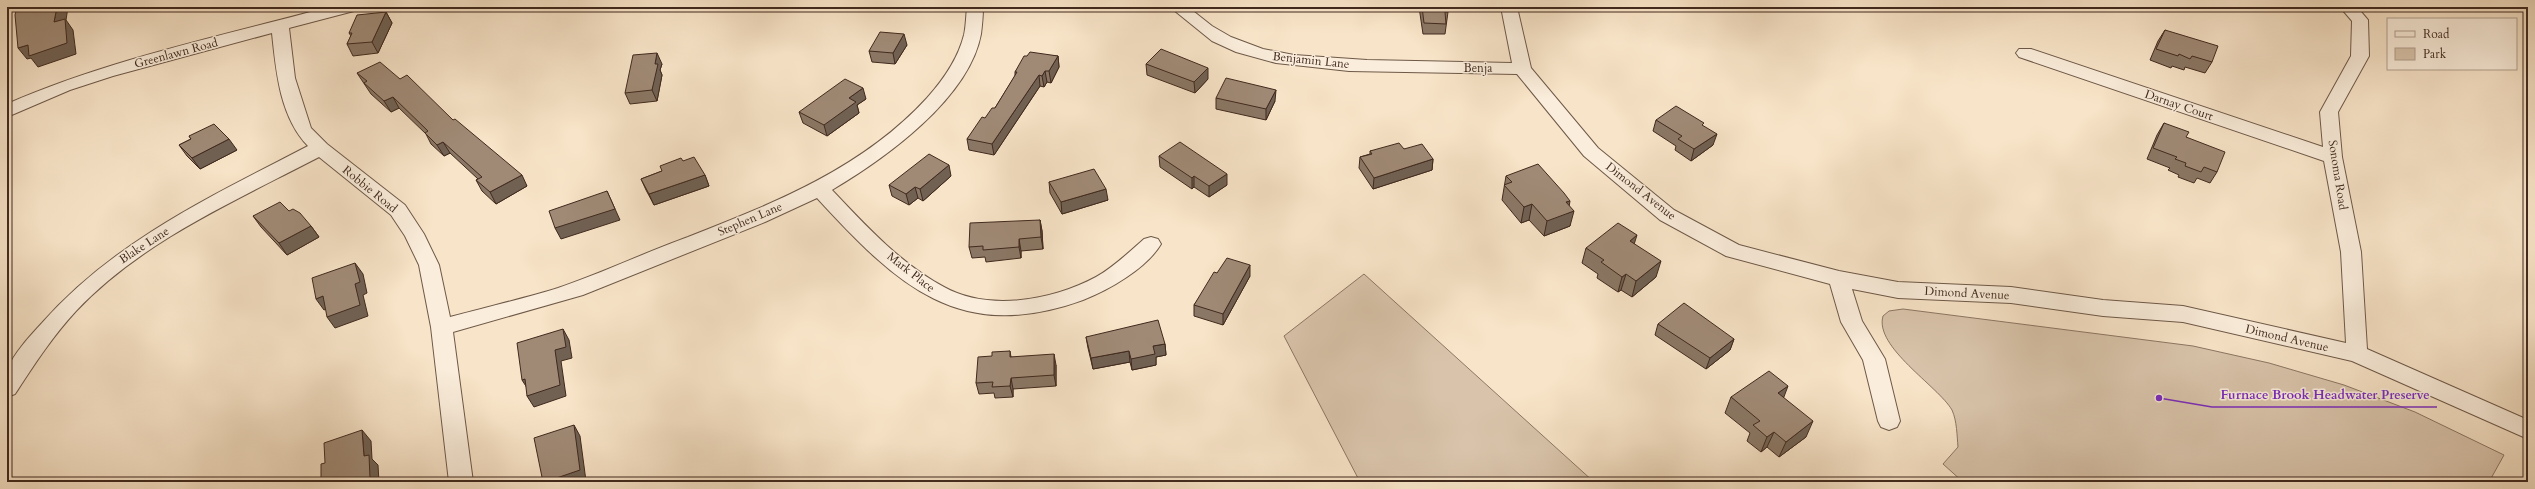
<svg xmlns="http://www.w3.org/2000/svg" width="2535" height="489" viewBox="0 0 2535 489" font-family="Cardo,serif">
<rect width="100%" height="100%" fill="#f8e4c8"/>
<filter id="stains"><feTurbulence type="fractalNoise" baseFrequency=".005" numOctaves="4"/><feColorMatrix values="0 0 0 0 .2 0 0 0 0 .09 0 0 0 0 .02 0 0 0 .5 -.17"/></filter>
<radialGradient id="worn" r=".72"><stop offset=".6" stop-color="#630" stop-opacity="0"/><stop offset="1" stop-color="#630" stop-opacity=".3"/></radialGradient>
<path fill="#d9c4ab" stroke="#8c7664" d="M 1364,274 L 1594,482 L 1360,482 L 1284,336 Z
M 1903,309 L 2193,346 L 2269,363 L 2344,385 L 2415,412 L 2504,455 L 2489,482 L 1963,482 L 1943,464 L 1958,447 C 1957,436 1957,421 1952,410 C 1938,386 1874,347 1883,316 L 1889,311 Z"/>
<g fill="none" stroke-linecap="round" stroke-linejoin="round">
<g stroke="#6e5848" stroke-width="2">
<path id="minor" d="M 329,7 L 356,7 L 354,11 L 289,28 L 295,78 L 311,128 L 327,144 L 405,205 L 424,234 L 439,265 L 450,317 C 486,307 523,299 558,288 C 602,273 644,253 688,237 C 775,203 863,168 927,98 C 943,80 958,59 964,35 C 966,26 966,16 967,7 L 983,7 C 983,16 982,26 981,34 C 969,99 884,159 832,190 C 865,225 901,264 944,287 C 989,312 1053,300 1096,277 C 1114,267 1129,252 1144,239 L 1151,237 L 1158,239 L 1161,244 C 1147,268 1109,290 1083,300 C 959,345 897,285 817,198 L 765,222 L 583,295 L 453,332 L 473,482 L 449,482 L 431,327 L 419,265 L 405,236 L 391,215 L 319,157 C 235,201 142,241 76,311 C 52,337 34,365 15,394 L 7,397 C 7,389 5,376 7,370 C 14,353 30,336 42,323 C 114,241 212,196 308,146 C 280,117 276,72 272,33 L 113,76 L 70,90 L 7,117 L 7,104 C 110,59 222,36 329,7 Z
M 1170,7 L 1188,7 L 1212,26 L 1231,37 L 1263,49 L 1294,55 L 1367,60 L 1512,63 L 1501,7 L 1517,7 L 1531,68 L 1598,148 L 1674,210 L 1739,245 L 1839,271 L 1898,282 L 2011,287 L 2103,300 L 2183,306 L 2346,343 L 2341,252 L 2324,161 L 2019,57 L 2016,53 L 2019,49 L 2031,49 L 2323,147 L 2320,112 L 2351,56 L 2352,21 L 2340,7 L 2357,7 L 2368,20 L 2369,56 L 2338,112 L 2342,157 L 2361,252 L 2367,349 L 2528,420 L 2528,439 L 2352,361 L 2183,322 L 2103,316 L 2011,303 L 1898,298 L 1852,289 L 1862,321 L 1885,359 L 1900,421 L 1897,427 L 1889,430 L 1881,427 L 1878,421 L 1863,360 L 1841,322 L 1830,284 L 1726,256 L 1660,220 L 1584,156 L 1517,74 L 1349,71 L 1276,63 L 1236,52 L 1212,41 Z"/>
</g>
<use href="#minor" fill="#faeddb" fill-rule="evenodd"/>
</g>
<path fill="#8a7765" stroke="#40291e" d="M 1419,7 L 1448,7 L 1448,12 L 1445,34 L 1423,34 Z
M 386,12 L 392,23 L 378,53 L 353,56 L 347,44 L 351,36 L 349,33 Z
M 2165,30 L 2212,62 L 2205,73 L 2185,67 L 2184,70 L 2172,66 L 2171,68 L 2150,60 L 2158,41 Z
M 907,45 L 895,64 L 872,62 L 869,51 Z
M 1027,56 L 1058,56 L 1059,67 L 1051,83 L 1047,82 L 1044,87 L 1040,86 L 994,155 L 969,150 L 967,139 L 985,118 L 995,108 L 1015,76 L 1015,72 Z
M 662,64 L 660,70 L 662,75 L 657,101 L 630,104 L 625,93 Z
M 1146,64 L 1208,79 L 1195,93 L 1147,75 Z
M 357,73 L 400,79 L 453,120 L 527,186 L 496,204 L 482,191 L 476,180 L 478,179 L 450,153 L 444,156 L 431,144 L 426,134 L 399,108 L 391,112 L 371,94 Z
M 1216,98 L 1275,101 L 1266,120 L 1216,109 Z
M 866,99 L 857,105 L 859,113 L 827,136 L 803,123 L 799,112 Z
M 1656,120 L 1703,126 L 1713,145 L 1691,161 L 1675,150 L 1676,146 L 1653,131 Z
M 2164,123 L 2186,137 L 2217,172 L 2210,183 L 2197,178 L 2194,183 L 2178,177 L 2179,175 L 2168,170 L 2170,168 L 2147,159 L 2157,135 Z
M 189,136 L 237,150 L 200,169 L 187,156 L 179,145 L 191,139 Z
M 1404,149 L 1433,159 L 1432,170 L 1373,189 L 1359,168 L 1360,157 L 1370,154 L 1370,151 Z
M 1159,156 L 1227,185 L 1209,197 L 1194,187 L 1192,189 L 1160,167 Z
M 683,161 L 705,175 L 709,186 L 654,205 L 646,190 L 641,179 L 662,171 Z
M 951,176 L 923,201 L 918,198 L 909,205 L 892,196 L 889,185 Z
M 1506,176 L 1569,206 L 1570,226 L 1544,236 L 1529,220 L 1521,223 L 1502,200 Z
M 1049,182 L 1108,200 L 1062,214 L 1050,193 Z
M 289,211 L 311,226 L 319,237 L 287,255 L 261,227 L 253,216 Z
M 1040,220 L 1042,231 L 1043,249 L 1021,251 L 1021,258 L 986,262 L 985,257 L 972,258 L 969,247 Z
M 1634,244 L 1656,277 L 1632,297 L 1621,290 L 1618,292 L 1597,278 L 1598,274 L 1582,263 L 1586,248 Z
M 1217,273 L 1250,276 L 1223,325 L 1194,316 L 1194,305 Z
M 1658,324 L 1734,339 L 1730,350 L 1706,369 L 1655,335 Z
M 1086,337 L 1165,344 L 1166,355 L 1156,357 L 1156,365 L 1132,370 L 1130,362 L 1093,369 L 1088,348 Z
M 1010,351 L 1011,357 L 1056,365 L 1056,386 L 1013,389 L 1013,397 L 995,398 L 994,393 L 979,394 L 976,383 L 992,356 Z
M 1731,397 L 1783,398 L 1806,437 L 1779,457 L 1767,447 L 1761,452 L 1747,441 L 1750,433 L 1725,413 Z"/>
<path fill="#706153" stroke="#40291e" d="M 57,7 L 68,7 L 66,20 L 73,30 L 76,54 L 38,67 L 31,58 L 27,59 L 18,48 L 28,45 L 54,22 Z
M 386,12 L 392,23 L 378,53 L 372,42 Z
M 904,34 L 907,45 L 895,64 L 893,53 Z
M 657,53 L 662,64 L 660,70 L 662,75 L 657,101 L 652,90 L 655,64 Z
M 1058,56 L 1059,67 L 1051,83 L 1049,71 Z
M 1208,68 L 1208,79 L 1195,93 L 1194,82 Z
M 1045,71 L 1047,82 L 1044,87 L 1042,76 Z
M 1039,75 L 1040,86 L 994,155 L 992,144 Z
M 863,88 L 866,99 L 857,105 L 859,113 L 827,136 L 824,125 L 849,98 Z
M 1276,90 L 1275,101 L 1266,120 L 1266,109 Z
M 393,97 L 399,108 L 391,112 L 384,101 Z
M 1717,134 L 1713,145 L 1691,161 L 1694,149 Z
M 229,139 L 237,150 L 200,169 L 192,158 Z
M 443,142 L 450,153 L 444,156 L 437,145 Z
M 1433,159 L 1432,170 L 1373,189 L 1374,178 Z
M 949,165 L 951,176 L 923,201 L 920,189 Z
M 1227,174 L 1227,185 L 1209,197 L 1209,186 Z
M 522,175 L 527,186 L 496,204 L 490,192 Z
M 705,175 L 709,186 L 654,205 L 649,194 Z
M 1194,176 L 1194,187 L 1192,189 L 1192,178 Z
M 915,187 L 918,198 L 909,205 L 906,194 Z
M 1106,189 L 1108,200 L 1062,214 L 1061,202 Z
M 607,191 L 620,220 L 561,239 L 555,228 Z
M 1570,201 L 1568,213 L 1574,211 L 1570,226 L 1544,236 L 1547,221 L 1566,202 Z
M 1532,204 L 1529,220 L 1521,223 L 1524,207 Z
M 1040,220 L 1042,231 L 1043,249 L 1041,237 Z
M 311,226 L 319,237 L 287,255 L 279,243 Z
M 1637,235 L 1632,251 L 1630,241 Z
M 1019,239 L 1021,251 L 1021,258 L 1019,247 Z
M 1661,261 L 1656,277 L 1632,297 L 1636,281 Z
M 355,263 L 363,274 L 367,293 L 363,295 L 368,316 L 335,328 L 327,317 L 355,284 Z
M 1250,265 L 1250,276 L 1223,325 L 1223,314 Z
M 1626,274 L 1621,290 L 1618,292 L 1622,277 Z
M 323,296 L 331,307 L 324,310 L 316,299 Z
M 563,329 L 569,340 L 572,358 L 561,361 L 566,396 L 534,407 L 527,396 Z
M 1734,339 L 1730,350 L 1706,369 L 1710,358 Z
M 1165,344 L 1166,355 L 1156,357 L 1156,365 L 1132,370 L 1131,359 L 1153,346 Z
M 1129,351 L 1130,362 L 1093,369 L 1091,358 Z
M 1054,354 L 1056,365 L 1056,386 L 1054,375 Z
M 1011,378 L 1013,389 L 1013,397 L 1010,386 Z
M 525,379 L 529,391 L 522,380 Z
M 1788,386 L 1782,402 L 1778,393 Z
M 1813,421 L 1806,437 L 1779,457 L 1786,442 Z
M 574,425 L 580,436 L 586,481 L 583,482 L 545,482 Z
M 362,430 L 371,441 L 372,459 L 378,465 L 379,482 L 360,482 L 364,456 Z
M 1774,432 L 1767,447 L 1761,452 L 1767,437 Z"/>
<path fill="#a08a76" stroke="#40291e" d="M 17,7 L 57,7 L 54,22 L 65,19 L 67,43 L 29,56 L 28,45 L 18,48 L 15,15 Z
M 1422,7 L 1448,7 L 1448,12 L 1445,12 L 1446,24 L 1424,23 Z
M 386,12 L 372,42 L 347,44 L 352,33 L 349,33 L 357,15 Z
M 2165,30 L 2218,46 L 2212,62 L 2192,56 L 2190,59 L 2179,54 L 2178,56 L 2156,49 Z
M 880,32 L 904,34 L 893,53 L 869,51 Z
M 1161,49 L 1208,68 L 1194,82 L 1146,64 Z
M 1030,52 L 1058,56 L 1049,71 L 1045,71 L 1042,76 L 1039,75 L 992,144 L 967,139 L 982,117 L 985,118 L 992,108 L 995,108 L 1017,72 L 1015,72 L 1024,56 L 1027,56 Z
M 657,53 L 655,64 L 658,64 L 652,90 L 625,93 L 633,55 Z
M 380,62 L 400,79 L 407,75 L 453,120 L 455,119 L 522,175 L 490,192 L 476,180 L 482,177 L 443,142 L 437,145 L 425,133 L 428,131 L 393,97 L 384,101 L 364,83 L 367,81 L 357,73 Z
M 1226,78 L 1276,90 L 1266,109 L 1216,98 Z
M 845,79 L 863,88 L 849,98 L 856,102 L 824,125 L 799,112 Z
M 1676,106 L 1704,123 L 1702,125 L 1717,134 L 1694,149 L 1678,139 L 1682,136 L 1656,120 Z
M 2164,123 L 2189,132 L 2186,137 L 2225,152 L 2217,172 L 2204,167 L 2201,172 L 2185,166 L 2186,163 L 2175,159 L 2177,157 L 2153,148 Z
M 214,124 L 229,139 L 192,158 L 179,145 L 191,139 L 189,136 Z
M 1180,142 L 1227,174 L 1209,186 L 1194,176 L 1192,178 L 1159,156 Z
M 1399,143 L 1404,149 L 1422,144 L 1433,159 L 1374,178 L 1360,157 L 1372,154 L 1370,151 Z
M 929,154 L 949,165 L 920,189 L 915,187 L 906,194 L 889,185 Z
M 694,157 L 705,175 L 649,194 L 641,179 L 662,171 L 660,166 L 681,158 L 683,161 Z
M 1538,164 L 1564,193 L 1570,201 L 1566,202 L 1574,211 L 1547,221 L 1532,204 L 1524,207 L 1504,185 L 1512,182 L 1506,176 Z
M 1094,169 L 1106,189 L 1061,202 L 1049,182 Z
M 607,191 L 615,209 L 555,228 L 549,211 Z
M 280,202 L 289,211 L 293,209 L 300,213 L 311,226 L 279,243 L 253,216 Z
M 1040,220 L 1041,237 L 1019,239 L 1019,247 L 983,250 L 983,246 L 969,247 L 970,223 Z
M 1618,223 L 1637,235 L 1630,241 L 1661,261 L 1636,281 L 1626,274 L 1622,277 L 1601,262 L 1604,260 L 1586,248 Z
M 1227,258 L 1250,265 L 1223,314 L 1194,305 L 1214,272 L 1217,273 Z
M 355,263 L 360,282 L 355,284 L 360,305 L 327,317 L 323,296 L 316,299 L 312,278 Z
M 1684,303 L 1734,339 L 1710,358 L 1658,324 Z
M 1158,320 L 1165,344 L 1153,346 L 1155,354 L 1131,359 L 1129,351 L 1091,358 L 1086,337 Z
M 563,329 L 566,347 L 555,350 L 560,385 L 527,396 L 525,379 L 522,380 L 517,343 Z
M 1010,351 L 1010,357 L 1054,354 L 1054,375 L 1011,378 L 1010,386 L 992,387 L 993,382 L 976,383 L 978,357 L 992,356 L 992,352 Z
M 1769,371 L 1788,386 L 1778,393 L 1813,421 L 1786,442 L 1774,432 L 1767,437 L 1753,425 L 1760,421 L 1731,397 Z
M 574,425 L 580,470 L 545,482 L 543,482 L 534,438 Z
M 362,430 L 364,456 L 369,455 L 370,478 L 360,482 L 321,482 L 321,464 L 325,463 L 324,443 Z"/>
<g text-anchor="middle" dominant-baseline="central" stroke-width="3" stroke-linejoin="round" paint-order="stroke">
<g font-size="12" fill="#40291e" stroke="#faeddb">
<text transform="translate(176 53) rotate(-15)">Greenlawn Road</text>
<text transform="translate(1311 60) rotate(6)">Benjamin Lane</text>
<text x="1478" y="68">Benja</text>
<text transform="translate(2179 105) rotate(19)">Darnay Court</text>
<text transform="translate(2338 175) rotate(81)">Sonoma Road</text>
<text transform="translate(370 189) rotate(39)">Robbie Road</text>
<text transform="translate(1641 191) rotate(38)">Dimond Avenue</text>
<text transform="translate(750 219) rotate(-23)">Stephen Lane</text>
<text transform="translate(144 245) rotate(-33)">Blake Lane</text>
<text transform="translate(911 272) rotate(38)">Mark Place</text>
<text transform="translate(1967 293) rotate(3)">Dimond Avenue</text>
<text transform="translate(2287 338) rotate(13)">Dimond Avenue</text>
</g>
</g>
<path fill="none" stroke="#7b2cbf" stroke-width="1.5" d="M2159 398L2212 407H2437"/>
<circle fill="#7b2cbf" stroke="#faeddb" stroke-width="1.5" cx="2159" cy="398" r="4"/>
<g font-size="13" text-anchor="middle" font-weight="bold" fill="#7b2cbf" stroke="#faeddb" stroke-width="3" stroke-linejoin="round" paint-order="stroke">
<text x="2325" y="399">Furnace Brook Headwater Preserve</text>
</g>
<rect width="2535" height="489" fill="none" stroke="#f8e4c8" stroke-width="24"/>
<rect x="8" y="8" width="2519" height="473" fill="none" stroke="#40291e" stroke-width="2"/>
<rect x="12" y="12" width="2511" height="465" fill="none" stroke="#40291e"/>
<rect x="2387" y="18" width="130" height="52" fill="#faeddb" stroke="#b09f8f"/>
<rect x="2395" y="31" width="20" height="6" fill="#faeddb" stroke="#b09f8f"/>
<text x="2423" y="38" font-size="12" fill="#40291e">Road</text>
<rect x="2395" y="48" width="20" height="12" fill="#d9c4ab" stroke="#b09f8f"/>
<text x="2423" y="58" font-size="12" fill="#40291e">Park</text>
<rect width="100%" height="100%" filter="url(#stains)"/>
<rect width="100%" height="100%" fill="url(#worn)"/>
</svg>
